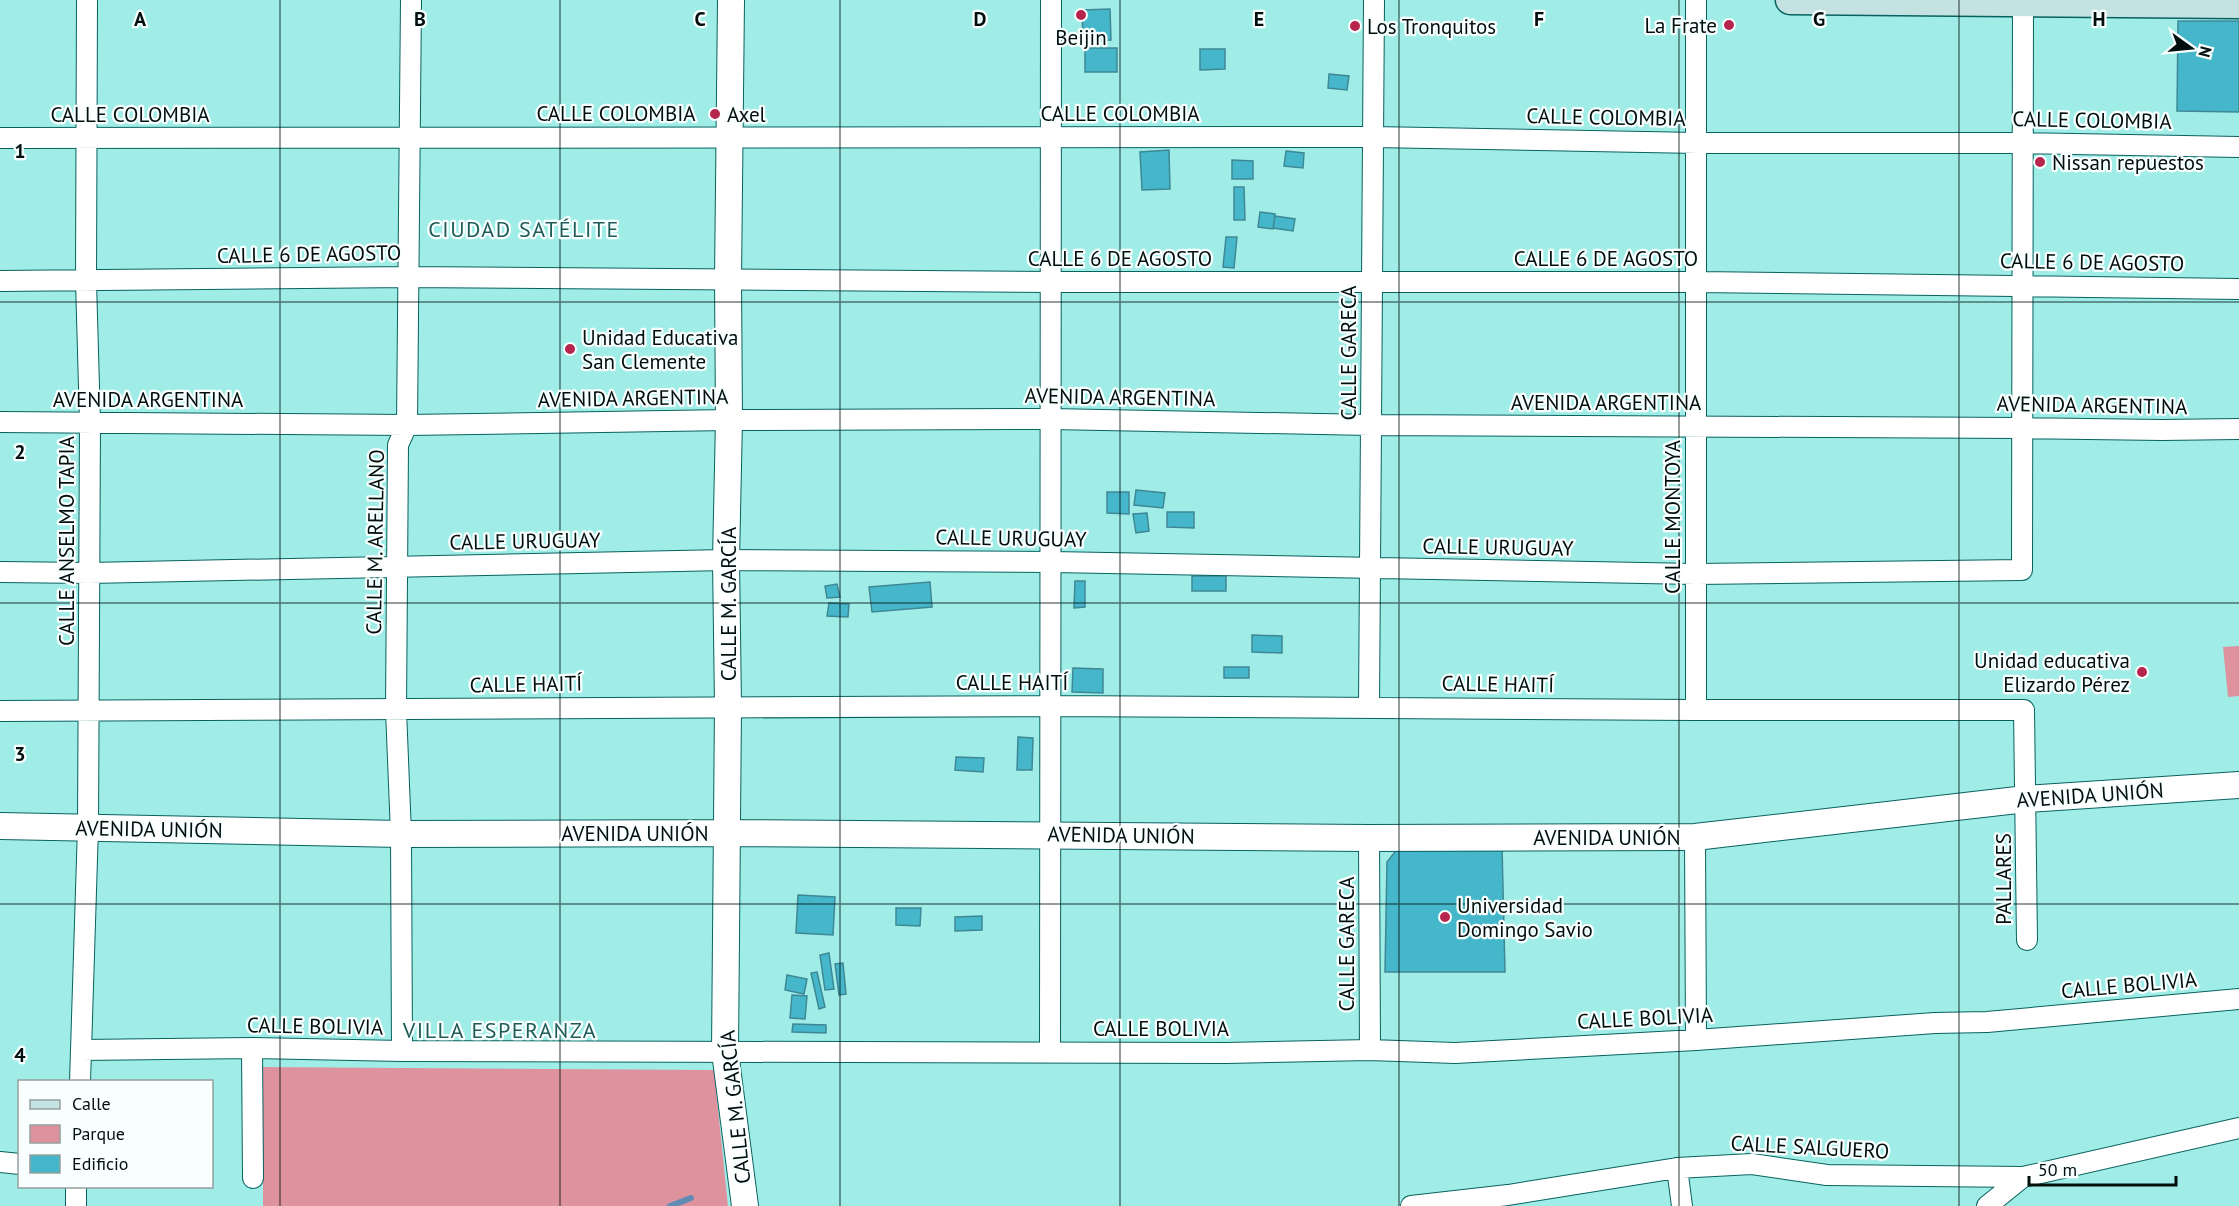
<svg xmlns="http://www.w3.org/2000/svg" width="2239" height="1206" viewBox="0 0 2239 1206" font-family="'PT Sans',sans-serif">
<rect width="100%" height="100%" fill="#a0ede8"/>
<path fill="#de929d" d="M 2239,646 L 2239,696 L 2228,697 L 2223,647 Z
M 263,1067 L 714,1070 L 728,1206 L 263,1206 Z"/>
<g fill="none" stroke-linecap="round" stroke-linejoin="round">
<path stroke="#5f8bb5" stroke-width="6" d="M 670,1206 L 691,1198"/>
</g>
<path fill="#46b7ca" stroke="#3e8895" stroke-width="1.5" d="M 1110,9 L 1111,40 L 1083,41 L 1082,10 Z
M 2178,21 L 2239,21 L 2239,112 L 2177,111 Z
M 1085,48 L 1117,48 L 1117,72 L 1085,72 Z
M 1200,49 L 1225,49 L 1225,69 L 1200,70 Z
M 1329,74 L 1349,76 L 1347,90 L 1328,88 Z
M 1169,150 L 1170,189 L 1142,190 L 1140,152 Z
M 1286,151 L 1304,153 L 1303,168 L 1284,166 Z
M 1232,160 L 1253,161 L 1253,179 L 1232,179 Z
M 1234,187 L 1244,187 L 1245,220 L 1234,220 Z
M 1260,212 L 1275,214 L 1273,229 L 1258,227 Z
M 1275,216 L 1295,219 L 1293,231 L 1273,228 Z
M 1226,237 L 1237,237 L 1234,268 L 1223,267 Z
M 1136,490 L 1165,493 L 1163,508 L 1134,505 Z
M 1107,492 L 1129,492 L 1129,514 L 1107,513 Z
M 1167,512 L 1194,512 L 1194,528 L 1167,527 Z
M 1147,513 L 1149,531 L 1136,533 L 1133,514 Z
M 1192,576 L 1226,576 L 1226,591 L 1192,591 Z
M 1075,581 L 1085,581 L 1085,607 L 1074,608 Z
M 930,582 L 932,607 L 872,612 L 869,587 Z
M 837,584 L 840,597 L 827,598 L 825,586 Z
M 829,603 L 849,604 L 848,617 L 827,616 Z
M 1252,635 L 1282,636 L 1282,653 L 1252,652 Z
M 1224,667 L 1249,667 L 1249,678 L 1224,678 Z
M 1073,668 L 1103,669 L 1103,693 L 1072,692 Z
M 1018,737 L 1033,738 L 1032,770 L 1017,770 Z
M 956,757 L 984,758 L 983,772 L 955,770 Z
M 1502,846 L 1505,972 L 1385,972 L 1387,862 L 1399,847 Z
M 798,895 L 835,897 L 833,935 L 796,933 Z
M 896,908 L 921,908 L 920,926 L 896,925 Z
M 982,916 L 982,930 L 955,931 L 955,917 Z
M 829,953 L 834,989 L 825,990 L 820,955 Z
M 843,963 L 846,994 L 839,995 L 835,964 Z
M 817,972 L 825,1007 L 819,1009 L 811,973 Z
M 787,975 L 807,979 L 804,994 L 785,990 Z
M 792,995 L 807,996 L 805,1019 L 790,1018 Z
M 793,1024 L 826,1025 L 826,1033 L 792,1032 Z"/>
<g fill="none" stroke-linecap="round" stroke-linejoin="round">
<g stroke="#07625f" stroke-width="22">
<path id="minor" d="M 0,138 L 1373,137 L 1698,143 L 2023,143 L 2239,147
M 0,281 L 407,277 L 1051,282 L 1697,282 L 2239,289
M 0,422 L 407,425 L 729,420 L 1050,419 L 1371,425 L 2023,428 L 2162,430 L 2239,429
M 0,572 L 89,573 L 726,560 L 1052,562 L 1696,574 L 2022,570 L 2023,0
M 1369,707 L 1374,0
M 1696,710 L 1696,0
M 0,711 L 1051,706 L 1696,710 L 2024,710 L 2027,940
M 1695,837 L 1696,1040
M 1369,838 L 1370,1050
M 252,1048 L 253,1178
M 81,1050 L 252,1048 L 402,1051 L 1226,1053 L 1370,1050 L 1455,1053 L 1696,1040 L 1935,1023 L 1987,1022 L 2239,999
M 402,1051 L 401,834 L 396,710 L 398,445 L 407,425 L 411,0
M 1050,1051 L 1051,0
M 80,1082 L 88,827 L 90,422 L 86,281 L 87,0
M 0,1162 L 20,1164
M 1677,1168 L 1682,1206
M 76,1206 L 76,1186
M 1411,1206 L 1508,1195 L 1677,1168 L 1752,1164 L 1827,1175 L 2023,1177 L 2239,1128
M 1987,1206 L 2023,1177"/>
</g>
<g stroke="#07625f" stroke-width="28">
<path id="tertiary" d="M 731,0 L 728,279 L 729,420 L 726,560 L 728,706 L 725,1052 L 745,1206
M 0,826 L 401,834 L 727,833 L 1369,838 L 1695,837 L 2026,799 L 2239,785"/>
</g>
<g stroke="#07625f" stroke-width="31">
<path id="secondary" d="M 1790,0 L 2239,4"/>
</g>
<use href="#minor" stroke="#fff" stroke-width="20"/>
<use href="#tertiary" stroke="#fff" stroke-width="26"/>
<use href="#secondary" stroke="#c4e2e1" stroke-width="28"/>
</g>
<path fill="none" stroke="#000f0e" stroke-width="1.5" stroke-opacity="0.55" d="M 280,0 L 280,1206M 560,0 L 560,1206M 840,0 L 840,1206M 1120,0 L 1120,1206M 1399,0 L 1399,1206M 1679,0 L 1679,1206M 1959,0 L 1959,1206M 0,302 L 2239,302M 0,603 L 2239,603M 0,904 L 2239,904"/>
<g fill="#b5254e" stroke="#f8fffe" stroke-width="2">
<circle cx="1081" cy="15" r="6"/>
<circle cx="1729" cy="25" r="6"/>
<circle cx="1355" cy="26" r="6"/>
<circle cx="715" cy="114" r="6"/>
<circle cx="2040" cy="162" r="6"/>
<circle cx="570" cy="349" r="6"/>
<circle cx="2142" cy="672" r="6"/>
<circle cx="1445" cy="917" r="6"/>
</g>
<g text-anchor="middle" dominant-baseline="central" stroke-width="4.5" stroke-linejoin="round" paint-order="stroke">
<g font-size="21" fill="#000f0e" stroke="#f8fffe" text-anchor="start">
<text x="1717" y="25" text-anchor="end">La Frate</text>
<text x="1367" y="26">Los Tronquitos</text>
<text x="1081" y="37" text-anchor="middle">Beijin</text>
<text x="727" y="114">Axel</text>
<text x="2052" y="162">Nissan repuestos</text>
<text x="582" y="337">Unidad Educativa<tspan x="582" dy="24">San Clemente</tspan></text>
<text x="2130" y="660" text-anchor="end">Unidad educativa<tspan x="2130" dy="24">Elizardo Pérez</tspan></text>
<text x="1457" y="905">Universidad<tspan x="1457" dy="24">Domingo Savio</tspan></text>
</g>
<g font-size="21" fill="#000f0e" stroke="#f8fffe">
<text x="616" y="113">CALLE COLOMBIA</text>
<text x="1120" y="113">CALLE COLOMBIA</text>
<text x="130" y="114">CALLE COLOMBIA</text>
<text transform="translate(1606 117) rotate(1)">CALLE COLOMBIA</text>
<text transform="translate(2092 120) rotate(1)">CALLE COLOMBIA</text>
<text transform="translate(309 254) rotate(-1)">CALLE 6 DE AGOSTO</text>
<text x="1120" y="258">CALLE 6 DE AGOSTO</text>
<text x="1606" y="258">CALLE 6 DE AGOSTO</text>
<text transform="translate(2092 262) rotate(1)">CALLE 6 DE AGOSTO</text>
<text transform="translate(1348 353) rotate(-90)">CALLE GARECA</text>
<text transform="translate(1120 397) rotate(1)">AVENIDA ARGENTINA</text>
<text transform="translate(633 398) rotate(-1)">AVENIDA ARGENTINA</text>
<text x="148" y="399">AVENIDA ARGENTINA</text>
<text x="1606" y="402">AVENIDA ARGENTINA</text>
<text transform="translate(2092 405) rotate(1)">AVENIDA ARGENTINA</text>
<text transform="translate(1672 517) rotate(-90)">CALLE MONTOYA</text>
<text transform="translate(1011 538) rotate(1)">CALLE URUGUAY</text>
<text transform="translate(66 541) rotate(-90)">CALLE ANSELMO TAPIA</text>
<text transform="translate(525 541) rotate(-1)">CALLE URUGUAY</text>
<text transform="translate(375 542) rotate(-89)">CALLE M. ARELLANO</text>
<text transform="translate(1498 547) rotate(1)">CALLE URUGUAY</text>
<text transform="translate(728 604) rotate(-90)">CALLE M. GARCÍA</text>
<text x="1012" y="682">CALLE HAITÍ</text>
<text transform="translate(526 684) rotate(-1)">CALLE HAITÍ</text>
<text transform="translate(1498 684) rotate(1)">CALLE HAITÍ</text>
<text transform="translate(2090 795) rotate(-4)">AVENIDA UNIÓN</text>
<text transform="translate(149 829) rotate(1)">AVENIDA UNIÓN</text>
<text x="635" y="833">AVENIDA UNIÓN</text>
<text transform="translate(1121 835) rotate(1)">AVENIDA UNIÓN</text>
<text x="1607" y="837">AVENIDA UNIÓN</text>
<text transform="translate(2003 879) rotate(-90)">PALLARES</text>
<text transform="translate(1346 944) rotate(-90)">CALLE GARECA</text>
<text transform="translate(2129 985) rotate(-5)">CALLE BOLIVIA</text>
<text transform="translate(1645 1018) rotate(-3)">CALLE BOLIVIA</text>
<text transform="translate(315 1026) rotate(1)">CALLE BOLIVIA</text>
<text x="1161" y="1028">CALLE BOLIVIA</text>
<text transform="translate(735 1107) rotate(-96)">CALLE M. GARCÍA</text>
<text transform="translate(1810 1147) rotate(3)">CALLE SALGUERO</text>
</g>
<g font-size="22" letter-spacing="1.5" fill="#205b58" stroke="#f8fffe">
<text x="524" y="229">CIUDAD SATÉLITE</text>
<text x="500" y="1030">VILLA ESPERANZA</text>
</g>
</g>
<g font-size="20" text-anchor="middle" font-weight="bold" fill="#000f0e" stroke="#f8fffe" stroke-width="4.5" stroke-linejoin="round" paint-order="stroke">
<text x="140" y="26">A</text>
<text x="420" y="26">B</text>
<text x="700" y="26">C</text>
<text x="980" y="26">D</text>
<text x="1259" y="26">E</text>
<text x="1539" y="26">F</text>
<text x="1819" y="26">G</text>
<text x="2099" y="26">H</text>
<text x="20" y="158">1</text>
<text x="20" y="459">2</text>
<text x="20" y="761">3</text>
<text x="20" y="1062">4</text>
</g>
<rect x="18" y="1080" width="195" height="108" fill="#f8fffe" stroke="#959f9e" stroke-width="1.5"/>
<rect x="30" y="1100" width="30" height="9" fill="#c4e2e1" stroke="#959f9e" stroke-width="1.5"/>
<text x="72" y="1110" font-size="18" fill="#000f0e">Calle</text>
<rect x="30" y="1125" width="30" height="18" fill="#de929d" stroke="#959f9e" stroke-width="1.5"/>
<text x="72" y="1140" font-size="18" fill="#000f0e">Parque</text>
<rect x="30" y="1155" width="30" height="18" fill="#46b7ca" stroke="#959f9e" stroke-width="1.5"/>
<text x="72" y="1170" font-size="18" fill="#000f0e">Edificio</text>
<g transform="translate(2191 48) rotate(105)" stroke="#f8fffe" stroke-width="4.5" paint-order="stroke">
<path d="M0-4.5L10 22L0 15L-10 22Z" fill="#000f0e"/>
<text y="-9" font-size="16" font-weight="bold" text-anchor="middle" fill="#000f0e">N</text>
</g>
<path d="M2029 1176v9h147v-9" fill="none" stroke="#000f0e" stroke-width="3"/>
<text x="2038" y="1176" font-size="18" fill="#000f0e" stroke="#f8fffe" stroke-width="4.5" paint-order="stroke">50 m</text>
</svg>
